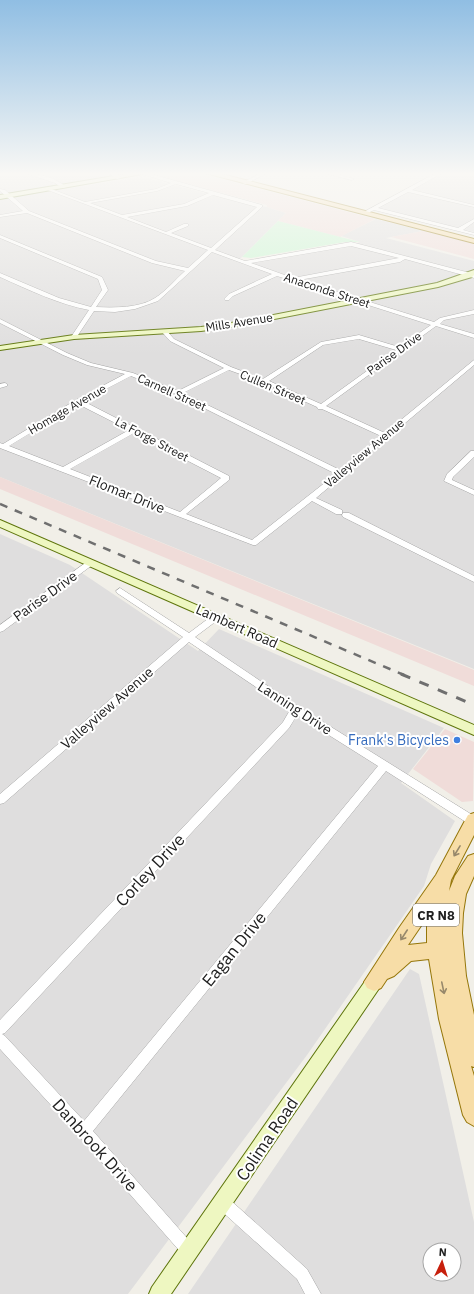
<svg xmlns="http://www.w3.org/2000/svg" width="474" height="1294" viewBox="0 0 474 1294" font-family="'IBM Plex Sans',sans-serif">
<rect width="100%" height="100%" fill="#f1efe8"/>
<path fill="#dfdede" fill-rule="evenodd" d="M 0,173 L 133,173 L 0,196 Z
M 443,173 L 474,173 L 474,232 L 377,208 Z
M 142,177 L 252,205 L 267,207 L 286,213 L 242,257 L 237,261 L 243,263 L 350,246 L 360,242 L 341,236 L 376,219 L 423,231 L 386,238 L 474,261 L 474,669 L 0,477 L 0,199 Z
M 0,534 L 70,565 L 198,651 L 219,629 L 444,728 L 401,783 L 455,821 L 431,864 L 424,886 L 307,1055 L 128,1294 L 0,1294 Z
M 410,969 L 419,974 L 474,1222 L 474,1294 L 188,1294 ZM 430,1250 L 454,1250 L 454,1274 L 430,1274 Z"/>
<path fill="#f0dcd9" d="M 159,173 L 199,173 L 375,219 L 340,237 L 278,221 L 286,213 L 267,207 L 267,205 L 154,175 Z
M 423,231 L 474,244 L 474,259 L 391,237 Z
M 0,477 L 474,670 L 474,686 L 0,489 Z
M 445,729 L 474,742 L 473,801 L 462,802 L 413,769 Z"/>
<path fill="#c9f7d2" d="M 278,221 L 360,242 L 345,242 L 251,258 L 242,257 Z"/>
<g fill="none" stroke-linecap="round" stroke-linejoin="round">
<g stroke="#a5a5a5" stroke-width="1">
<path id="street" d="M 25,173 C 38,173 56,178 66,187 L 62,188 L 55,183 Z
M 109,173 L 115,173 L 121,178 L 117,179 Z
M 147,173 L 262,205 L 262,207 L 215,250 L 245,261 L 351,242 L 474,274 L 474,278 L 405,259 L 400,262 L 299,280 L 434,322 L 440,318 L 474,310 L 474,314 L 444,320 L 440,324 L 474,334 L 474,338 L 436,326 L 326,406 L 385,433 L 474,360 L 474,365 L 316,498 L 342,510 L 342,514 L 336,514 L 312,501 L 256,545 L 253,545 L 0,448 L 0,443 L 3,444 L 76,400 L 125,374 L 87,365 L 63,355 L 0,323 L 0,319 L 67,353 L 91,363 L 133,373 L 178,391 L 224,368 L 170,341 L 162,332 L 163,331 L 167,331 L 174,339 L 231,367 L 263,379 L 321,342 L 359,335 L 399,347 L 431,325 L 277,276 L 233,296 L 229,300 L 225,300 L 224,299 L 229,294 L 272,274 L 212,252 L 158,301 L 135,309 L 115,312 L 94,311 L 76,338 L 72,338 L 71,337 L 89,310 C 58,304 29,290 0,277 L 0,273 L 59,298 L 91,307 L 102,290 L 98,279 L 0,238 L 0,235 L 102,277 L 108,290 L 96,307 C 114,308 140,308 155,298 C 166,291 176,279 185,271 L 152,263 L 27,213 L 0,217 L 0,215 L 23,211 L 0,191 L 0,189 L 5,190 L 29,211 L 156,261 L 188,268 L 208,250 L 45,189 L 49,188 L 85,202 L 156,189 L 171,183 L 142,174 ZM 176,184 L 209,193 L 184,204 L 122,215 L 90,203 L 157,191 ZM 213,195 L 257,207 L 211,248 L 171,233 L 188,226 L 188,224 L 184,224 L 166,232 L 127,217 L 187,206 ZM 351,246 L 399,258 L 293,278 L 251,263 ZM 359,339 L 396,350 L 321,404 L 269,381 L 323,345 ZM 229,370 L 262,382 L 317,407 L 318,409 L 322,409 L 381,436 L 340,470 L 183,393 ZM 131,376 L 176,394 L 336,474 L 252,540 L 186,514 L 229,480 L 229,476 L 83,401 ZM 78,404 L 129,430 L 63,467 L 9,446 ZM 134,433 L 221,478 L 180,512 L 70,469 Z
M 261,173 L 267,173 L 246,184 L 242,183 Z
M 324,173 L 333,173 L 354,179 L 352,180 Z
M 436,173 L 442,173 L 412,190 L 474,205 L 474,207 L 408,192 L 378,208 L 458,228 L 474,219 L 474,222 L 463,230 L 474,233 L 474,235 L 374,210 L 366,214 L 362,213 Z
M 5,383 L 7,384 L 7,386 L 0,388 L 0,384 Z
M 471,451 L 474,451 L 474,457 L 453,477 L 452,480 L 474,490 L 474,495 L 444,481 L 447,474 Z
M 343,513 L 349,513 L 474,576 L 474,582 L 343,517 L 342,515 Z
M 88,561 L 91,561 L 95,563 L 3,631 L 0,632 L 0,625 Z
M 120,588 L 189,633 L 213,615 L 219,615 L 220,617 L 219,619 L 195,637 L 299,707 L 474,816 L 474,825 L 469,824 L 386,771 L 93,1131 L 194,1246 L 196,1251 L 194,1256 L 189,1258 L 184,1256 L 79,1136 L 0,1049 L 0,1020 L 283,722 L 290,710 L 189,642 L 4,803 L 0,804 L 0,794 L 183,637 L 117,593 L 116,591 ZM 297,715 L 378,766 L 84,1121 L 5,1036 L 2,1034 L 5,1033 L 289,728 Z
M 223,1196 L 228,1198 L 307,1269 L 321,1294 L 305,1294 L 297,1279 L 218,1208 L 216,1203 L 218,1198 Z"/>
</g>
<g stroke="#5e750b" stroke-width="2">
<path id="secondary" d="M 132,173 L 148,173 L 0,199 L 0,195 Z
M 474,270 L 474,275 L 472,277 L 438,287 L 238,326 L 201,331 L 74,339 L 0,350 L 0,346 L 74,335 L 201,327 L 238,322 L 437,283 Z
M 0,520 L 474,725 L 474,735 L 0,527 Z
M 374,975 L 380,977 L 382,982 L 380,987 L 171,1294 L 149,1294 L 152,1287 L 368,977 Z"/>
</g>
<g stroke="#957609" stroke-width="2">
<path id="primary" d="M 205,173 L 218,173 L 474,239 L 474,243 Z
M 474,813 L 474,835 L 451,880 L 449,891 L 455,876 L 468,856 L 474,854 L 474,876 L 466,894 L 463,913 L 462,933 L 466,976 L 474,1015 L 474,1067 L 471,1066 L 474,1076 L 474,1126 L 467,1122 L 463,1115 L 439,1019 L 429,959 L 411,961 L 394,976 L 387,979 L 381,988 L 374,991 L 367,988 L 364,982 L 399,928 L 436,875 L 468,815 ZM 427,917 L 427,943 L 408,945 Z"/>
</g>
<use href="#street" fill="#fff" fill-rule="evenodd"/>
<use href="#secondary" fill="#eef7c1" fill-rule="evenodd"/>
<use href="#primary" fill="#f7dda7" fill-rule="evenodd"/>
<path stroke="#6f6f6f" stroke-width="2.5" stroke-dasharray="8 8" stroke-linecap="butt" d="M 0,504 L 404,675"/>
<path stroke="#6f6f6f" stroke-width="3" stroke-dasharray="10 10" stroke-linecap="butt" d="M 401,674 L 474,705"/>
</g>
<defs><path id="oneway-shaft" d="M-6 0H5M1.5-3L5.5 0L1.5 3" fill="none" stroke-width="1.6" stroke-linecap="round" stroke-linejoin="round"/></defs>
<g stroke="#97886b">
<use href="#oneway-shaft" transform="translate(457 851) rotate(121)"/>
<use href="#oneway-shaft" transform="translate(404 935) rotate(123)"/>
<use href="#oneway-shaft" transform="translate(443 988) rotate(78)"/>
</g>
<linearGradient id="sky" x2="0" y2="1"><stop stop-color="#90bee3"/><stop offset="0.49" stop-color="#f9f8f5"/><stop offset="1" stop-color="#f9f8f5" stop-opacity="0"/></linearGradient>
<rect width="474" height="355" fill="url(#sky)"/>
<circle fill="#3f7fe0" stroke="#fff" stroke-width="1.5" cx="457" cy="740" r="4"/>
<g text-anchor="middle" dominant-baseline="central" stroke-width="4" stroke-linejoin="round" paint-order="stroke">
<g font-size="12" fill="#212121" stroke="#fff">
<text transform="translate(327 290) rotate(18)">Anaconda Street</text>
<text transform="translate(239 322) rotate(-9)">Mills Avenue</text>
<text transform="translate(394 353) rotate(-36)">Parise Drive</text>
<text transform="translate(273 387) rotate(23)">Cullen Street</text>
<text transform="translate(172 392) rotate(24)">Carnell Street</text>
<text transform="translate(67 409) rotate(-30)">Homage Avenue</text>
<text transform="translate(152 439) rotate(28)">La Forge Street</text>
<text transform="translate(364 453) rotate(-40)">Valleyview Avenue</text>
</g>
<rect fill="#fff" stroke="#646464" stroke-width="1" x="413" y="904" width="46" height="22" rx="3"/>
<g font-size="13" font-weight="bold" fill="#212121">
<text x="436" y="915">CR N8</text>
</g>
<g font-size="14" fill="#212121" stroke="#fff">
<text transform="translate(127 494) rotate(22)">Flomar Drive</text>
<text transform="translate(45 596) rotate(-36)">Parise Drive</text>
<text transform="translate(237 626) rotate(24)">Lambert Road</text>
<text transform="translate(107 708) rotate(-41)">Valleyview Avenue</text>
<text transform="translate(295 708) rotate(33)">Lanning Drive</text>
</g>
<g font-size="14" fill="#366cbe" stroke="#fff" text-anchor="end">
<text x="449" y="740">Frank's Bicycles</text>
</g>
<g font-size="17" fill="#212121" stroke="#fff">
<text transform="translate(150 870) rotate(-47)">Corley Drive</text>
<text transform="translate(234 949) rotate(-51)">Eagan Drive</text>
<text transform="translate(267 1139) rotate(-56)">Colima Road</text>
<text transform="translate(95 1145) rotate(48)">Danbrook Drive</text>
</g>
</g>
<g transform="translate(442 1262) rotate(4)"><circle r="19" fill="#ffffff" stroke="#a6a6a6"/>
<path d="M0-3L7 15L0 10L-7 15Z" fill="#c71f0c"/>
<text y="-6" font-size="11" font-weight="bold" text-anchor="middle" fill="#212121">N</text>
</g>
</svg>
